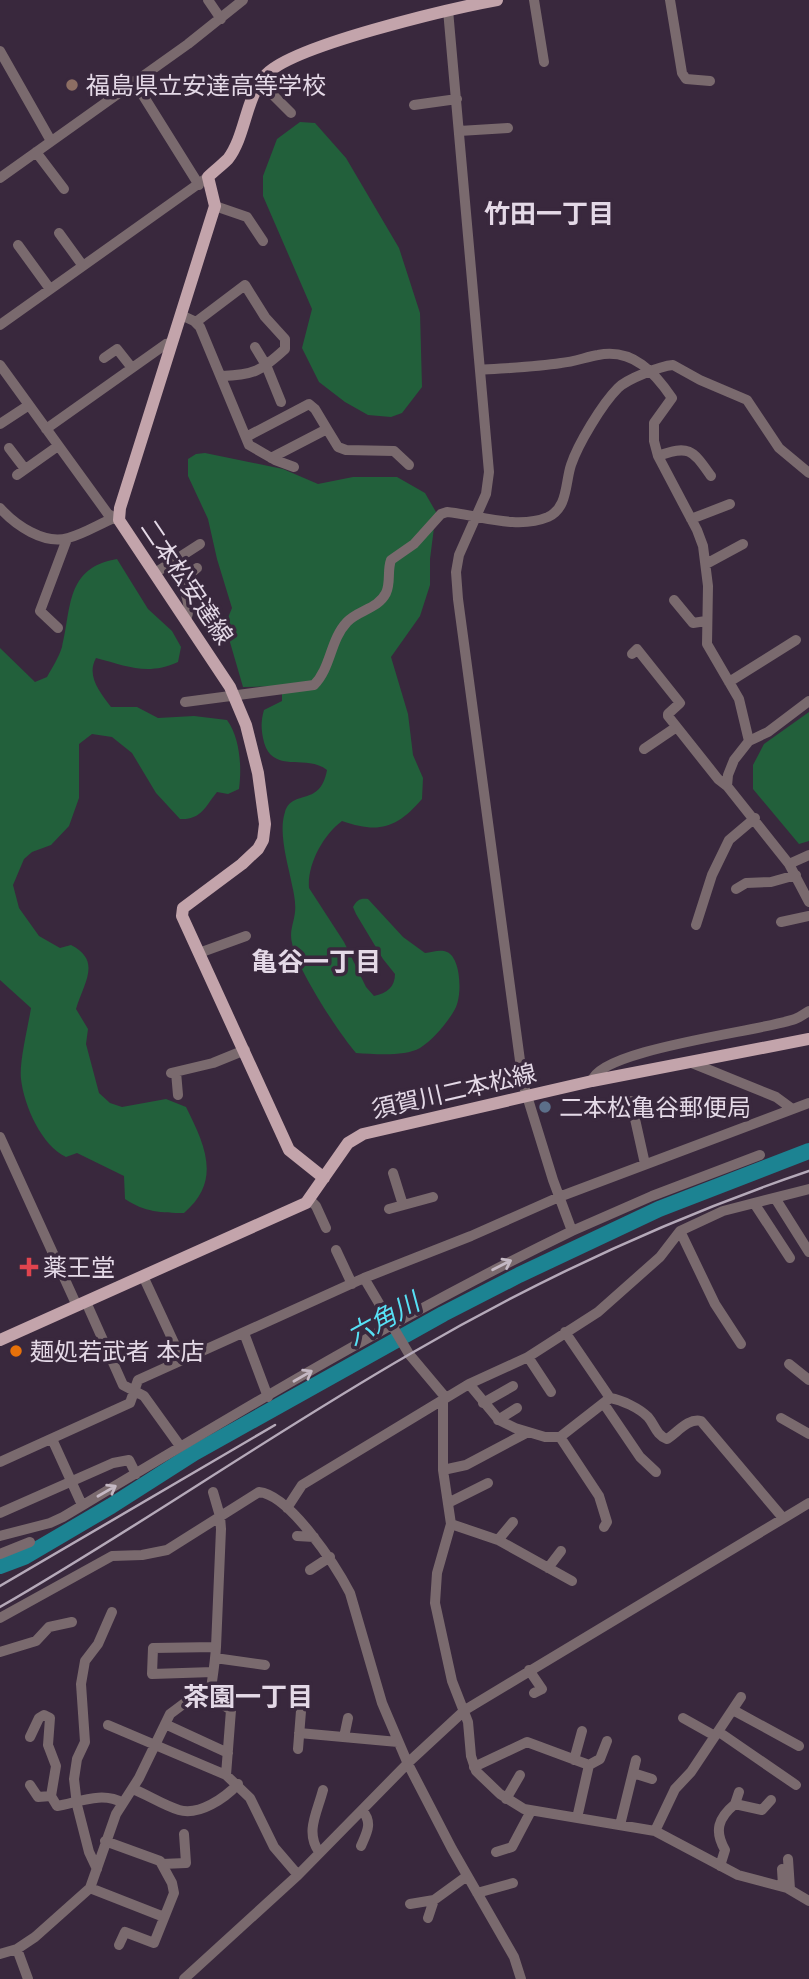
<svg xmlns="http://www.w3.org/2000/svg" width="809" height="1979" viewBox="0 0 809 1979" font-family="Montserrat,'Noto Sans JP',sans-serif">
<rect width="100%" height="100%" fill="#39283d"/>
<path fill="#22603b" d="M 300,122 L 315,123 L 346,158 L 399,248 L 420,313 L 422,387 L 402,413 L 391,417 L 368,415 L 345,402 L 319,382 L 302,348 L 312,309 L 263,196 L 263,176 L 277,139 Z
M 205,453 L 283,469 L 318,484 L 353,477 L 397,477 L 425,493 L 436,512 L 430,559 L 430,585 L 420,616 L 391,657 L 408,714 L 413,755 L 423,778 L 422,799 C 397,828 379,834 342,821 C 323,835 307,865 309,888 L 344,942 L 366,987 L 374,996 C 387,993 395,987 395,974 L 383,959 L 356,914 L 353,907 C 357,900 360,898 368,899 L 403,937 L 425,953 C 432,952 441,949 447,952 C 461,958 462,994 456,1007 C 449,1021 434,1039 420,1048 C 404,1057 374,1054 356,1053 C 338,1032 297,969 292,943 C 289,931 294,923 295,912 C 296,904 294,893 292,885 C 288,864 278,833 285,812 C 293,788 320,808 327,770 C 306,753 270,776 263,738 C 261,728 261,720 264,710 L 282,701 L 282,686 L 243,687 L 225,625 L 232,608 L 217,559 L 208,519 L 188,476 L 188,459 L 196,454 Z
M 117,559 L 148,609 L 172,631 L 181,647 L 178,662 C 147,676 127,666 96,658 C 86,676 100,692 111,707 L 137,707 L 158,718 L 194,716 L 227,720 C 240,738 242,767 239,789 L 228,794 L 217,792 C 205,807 201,820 180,819 L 156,793 L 132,753 L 112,737 L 92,734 L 79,744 L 79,798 L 69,826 L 51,845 L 32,852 L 24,859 L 13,885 L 19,908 L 39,936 L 60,948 L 71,945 C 102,961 84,982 76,1009 L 88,1029 L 86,1044 L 99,1093 L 110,1103 L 122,1107 L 166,1099 L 186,1107 C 205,1145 222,1181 184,1213 C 162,1213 144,1212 125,1199 L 124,1176 L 77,1153 L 66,1157 C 42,1146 24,1106 21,1079 C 19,1062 28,1027 31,1008 L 0,980 L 0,648 L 35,682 L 47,677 C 52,668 59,657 62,647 C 72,608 65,568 117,559 Z
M 809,712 L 809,841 L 799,844 L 753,789 L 753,765 L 764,744 Z"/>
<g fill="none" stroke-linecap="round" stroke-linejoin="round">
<path stroke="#1c8392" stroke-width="16" d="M 0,1566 L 24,1557 L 111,1506 L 194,1453 L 443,1314 L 519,1275 L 659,1209 L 809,1151"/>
<path stroke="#7a6a6e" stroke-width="10" d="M 208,0 L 221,19
M 534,0 L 544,62
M 670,0 L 682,73 L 686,79 L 710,81
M 0,51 L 51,141
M 134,81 L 199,185
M 260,82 L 291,113
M 414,105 L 457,99
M 459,131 L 508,128
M 36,152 L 64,189
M 0,178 L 188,44 L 243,0
M 215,206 L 247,217 L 263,241
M 59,233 L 83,266
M 18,245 L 50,289
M 181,315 L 194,321 L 200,327 L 249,445 L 275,460 L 294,467
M 196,322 L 245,285 L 265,317 L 285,339 L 285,349 C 261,371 254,375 222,376
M 0,325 L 208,177
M 255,347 L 266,365 L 281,402
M 104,358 L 117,349 L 132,368
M 0,365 L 108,514 L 119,520
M 480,370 C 507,368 535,367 561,363 C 574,362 586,357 598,355 C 633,348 655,373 672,398 L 654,423 L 654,441 L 658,456 L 697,530 L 703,546 L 708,586 L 707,644 L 739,699 L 749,741
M 0,424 L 29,405
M 46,429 L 166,344 L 171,343
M 327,429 L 338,447 L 346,450 L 394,451 L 409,465
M 246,437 L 309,404 L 315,409 L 327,429 L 271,458
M 9,448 L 25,469
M 658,456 C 690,444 693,451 711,476
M 17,475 L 58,446
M 0,508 C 15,525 44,545 68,538 C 84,534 99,524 114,518
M 691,519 L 730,504
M 706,564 L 743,544
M 155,573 L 200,544
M 674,600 L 693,623 L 706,621
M 186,620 C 193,601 182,594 184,579 L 197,568
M 58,628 L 40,611 L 67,539
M 632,654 L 637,649 L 680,703 L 668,714 L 668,716 L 718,779 L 727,786
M 729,682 L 796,640
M 809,701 L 768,732 L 749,741 L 734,760 L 728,775 L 727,786 L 789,864 L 809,902
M 185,702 L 314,685 C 331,668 330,640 347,622 C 358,610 378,609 386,593 C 391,582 387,571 391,560 L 414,544 L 441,514 L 447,512 C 478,515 517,530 548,517 C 568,508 565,483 571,465 C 578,444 602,404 618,388 C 627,379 660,366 673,365 L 700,380 L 747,400 L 779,448 L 809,473
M 644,749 L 675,728
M 789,864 L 809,855
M 736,889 L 746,883 L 771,882 L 796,875
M 781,922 L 809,916
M 696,925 L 712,875 L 729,840 L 755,818
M 199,953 L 246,936
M 692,1063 L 776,1097 L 791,1108
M 176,1072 L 178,1095
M 171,1073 L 213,1063 L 245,1050
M 592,1081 C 599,1049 763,1031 795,1019 C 800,1017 804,1014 809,1011
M 631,1101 L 645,1164
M 0,1137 L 77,1306
M 393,1173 L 403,1205
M 775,1198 L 809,1252
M 310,1200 L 316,1206 L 326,1228
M 754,1203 L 790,1258
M 389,1209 L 433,1197
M 572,1231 L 652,1196 L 760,1155
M 680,1231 L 715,1304 L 741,1344
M 336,1250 L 352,1284
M 143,1276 L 182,1360
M 364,1278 L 409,1354 L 446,1398
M 86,1302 L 123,1385 L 144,1396 L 180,1446
M 565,1332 L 610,1398
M 244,1333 L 268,1397
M 528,1357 L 551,1392
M 789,1364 L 809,1380
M 469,1384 L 499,1420 L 515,1428 L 545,1437 L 560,1437 L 610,1398 C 622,1400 639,1408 648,1417 C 655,1425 656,1435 667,1439 C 678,1432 688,1418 701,1421 L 783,1518
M 443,1401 L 443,1470 L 451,1524 L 437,1573 L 435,1603 L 452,1681 L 468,1722 L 471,1756 L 476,1771 L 500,1794 L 524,1809 L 655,1831 L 738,1875 L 787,1888 L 809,1901
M 483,1403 L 513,1386
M 604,1404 L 640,1457 L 656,1472
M 781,1418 L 809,1434
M 498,1420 L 517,1408
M 560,1437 L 599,1496 L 607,1522 L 604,1527
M 52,1439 L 82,1505
M 0,1462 L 130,1403 L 138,1380 L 364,1278 L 471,1236 L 559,1197 L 809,1103
M 443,1470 L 466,1465 L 528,1432
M 213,1492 L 220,1516 L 221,1529 L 216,1647
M 448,1503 L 488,1483
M 287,1508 L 302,1485 L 469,1384 L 528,1357 L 598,1312 L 660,1257 L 680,1231 L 723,1211 L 809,1189
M 0,1513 L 113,1463 L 129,1460 L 136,1474
M 451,1524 L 498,1540 L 513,1522
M 0,1536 L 50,1523 L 63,1517 C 230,1417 397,1316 572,1231 L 553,1180 L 523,1083 L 458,599 L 456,572 L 459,555 L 486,494 L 489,472 L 448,10
M 297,1536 L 314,1537
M 498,1540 L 572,1581
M 0,1554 L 30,1542
M 548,1568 L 561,1551
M 310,1570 L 330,1557
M 0,1618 L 112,1556 L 142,1555 L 167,1550 L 259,1492 C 290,1495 336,1566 350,1593 L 382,1703 L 408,1764 L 452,1849 L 514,1957 L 521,1979
M 0,1652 L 36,1641 L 49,1627 L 72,1622
M 215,1658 L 265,1665
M 529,1670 L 542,1689 L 534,1693
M 210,1696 C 212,1680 215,1664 216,1647 L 153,1648 L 152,1674 L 213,1672
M 733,1710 L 799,1746
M 683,1718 L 715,1736
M 165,1724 L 228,1753
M 108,1725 L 226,1775
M 719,1732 L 796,1785
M 299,1733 L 398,1742
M 30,1737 L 39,1718 L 44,1715 L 50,1718 L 48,1745 L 56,1766 L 51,1796 L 57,1806 C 79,1802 103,1791 123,1803
M 344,1737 L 348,1718
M 298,1749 L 301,1711
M 574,1760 L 582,1731
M 474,1767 L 527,1742 L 589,1765 L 600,1759 L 607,1741
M 633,1773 L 652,1779
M 30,1785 L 38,1797 L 51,1796
M 133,1789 C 148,1795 163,1805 179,1810 C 199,1816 225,1798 238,1784
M 506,1799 L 520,1775
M 735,1804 L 739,1792
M 577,1818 L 589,1765
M 620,1825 L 636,1760
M 655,1831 L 675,1789 L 691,1772 L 741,1697
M 105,1841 L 160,1861 L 172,1883 L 174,1893 L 154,1943 L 125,1932 L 119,1945
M 361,1846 C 367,1832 373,1823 362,1810
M 319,1852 C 305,1832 317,1813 323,1790
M 496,1852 L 512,1847 L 531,1811
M 788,1859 L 790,1889
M 162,1864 L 186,1863 L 184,1834
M 720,1866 L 725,1850 C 714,1831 718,1818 735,1804 L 762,1810 L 771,1800
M 97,1869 L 89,1852 L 77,1805 L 74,1779 L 77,1759 L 85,1742 L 81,1684 L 85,1661 L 98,1644 L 112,1612
M 782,1869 L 783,1886
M 90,1888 L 164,1917
M 477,1893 L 513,1883
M 410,1904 L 434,1900 L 467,1876
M 428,1918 L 434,1900
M 17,1949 L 28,1979
M 0,1954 L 17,1949 L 35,1937 L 90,1888 L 116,1814 L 139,1778 L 170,1714 L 186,1702 L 210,1696 L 231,1710 L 226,1775 L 250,1798 L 274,1847 L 298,1875
M 184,1979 L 298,1875 L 411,1760 L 465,1710 L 809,1503"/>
<path stroke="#c3a4ab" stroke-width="12" d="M 324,1178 L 289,1150 L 182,916 L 183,908 L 242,864 L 258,849 L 263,840 L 265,824 L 258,773 L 246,725 L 230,687 L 119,520 L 120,508 L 215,206 L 208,177 C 214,171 222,165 228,159 C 246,135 245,99 265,76 C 288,46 454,8 497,0
M 0,1340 L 306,1203 L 348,1143 L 363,1134 L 592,1081 L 809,1039"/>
<path stroke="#b5a9b9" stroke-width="2.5" d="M 0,1586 L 275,1425
M 0,1607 C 139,1527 271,1434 410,1354 C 537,1280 670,1218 809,1171"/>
</g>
<defs><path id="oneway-shaft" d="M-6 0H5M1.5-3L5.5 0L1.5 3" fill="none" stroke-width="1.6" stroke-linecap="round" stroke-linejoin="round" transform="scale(1.75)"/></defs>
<g stroke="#c4b8c3">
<use href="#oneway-shaft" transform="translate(502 1265) rotate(-27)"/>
<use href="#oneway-shaft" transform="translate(303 1376) rotate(-30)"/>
<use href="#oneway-shaft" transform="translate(107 1491) rotate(-30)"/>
</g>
<circle fill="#8d6e63" stroke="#39283d" stroke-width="2.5" cx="72" cy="85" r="7"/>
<circle fill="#5c6f8a" stroke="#39283d" stroke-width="2.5" cx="545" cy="1107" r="7"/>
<path fill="#e0444e" stroke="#39283d" stroke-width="2.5" d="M25.5 1256.5h7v7h7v7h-7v7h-7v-7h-7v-7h7z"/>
<circle fill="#e8710a" stroke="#39283d" stroke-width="2.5" cx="16" cy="1351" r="7"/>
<g text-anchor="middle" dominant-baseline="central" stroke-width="7" stroke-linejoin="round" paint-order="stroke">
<g font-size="24" fill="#e4d9e7" stroke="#39283d" text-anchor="start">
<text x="86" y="85">福島県立安達高等学校</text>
<text x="559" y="1107">二本松亀谷郵便局</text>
<text x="43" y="1267">薬王堂</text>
<text x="30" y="1351">麺処若武者 本店</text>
</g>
<g font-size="24" fill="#e4d9e7" stroke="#39283d">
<text transform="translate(187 582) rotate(56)">二本松安達線</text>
<text transform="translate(454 1091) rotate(-13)">須賀川二本松線</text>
</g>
<g font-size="26" font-weight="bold" fill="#e4d9e7" stroke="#39283d">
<text x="549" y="214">竹田一丁目</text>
<text x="316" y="962">亀谷一丁目</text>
<text x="248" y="1697">茶園一丁目</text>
</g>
<g font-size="26" font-style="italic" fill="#57e0f5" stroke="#39283d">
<text transform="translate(383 1319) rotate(-29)">六角川</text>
</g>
</g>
</svg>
